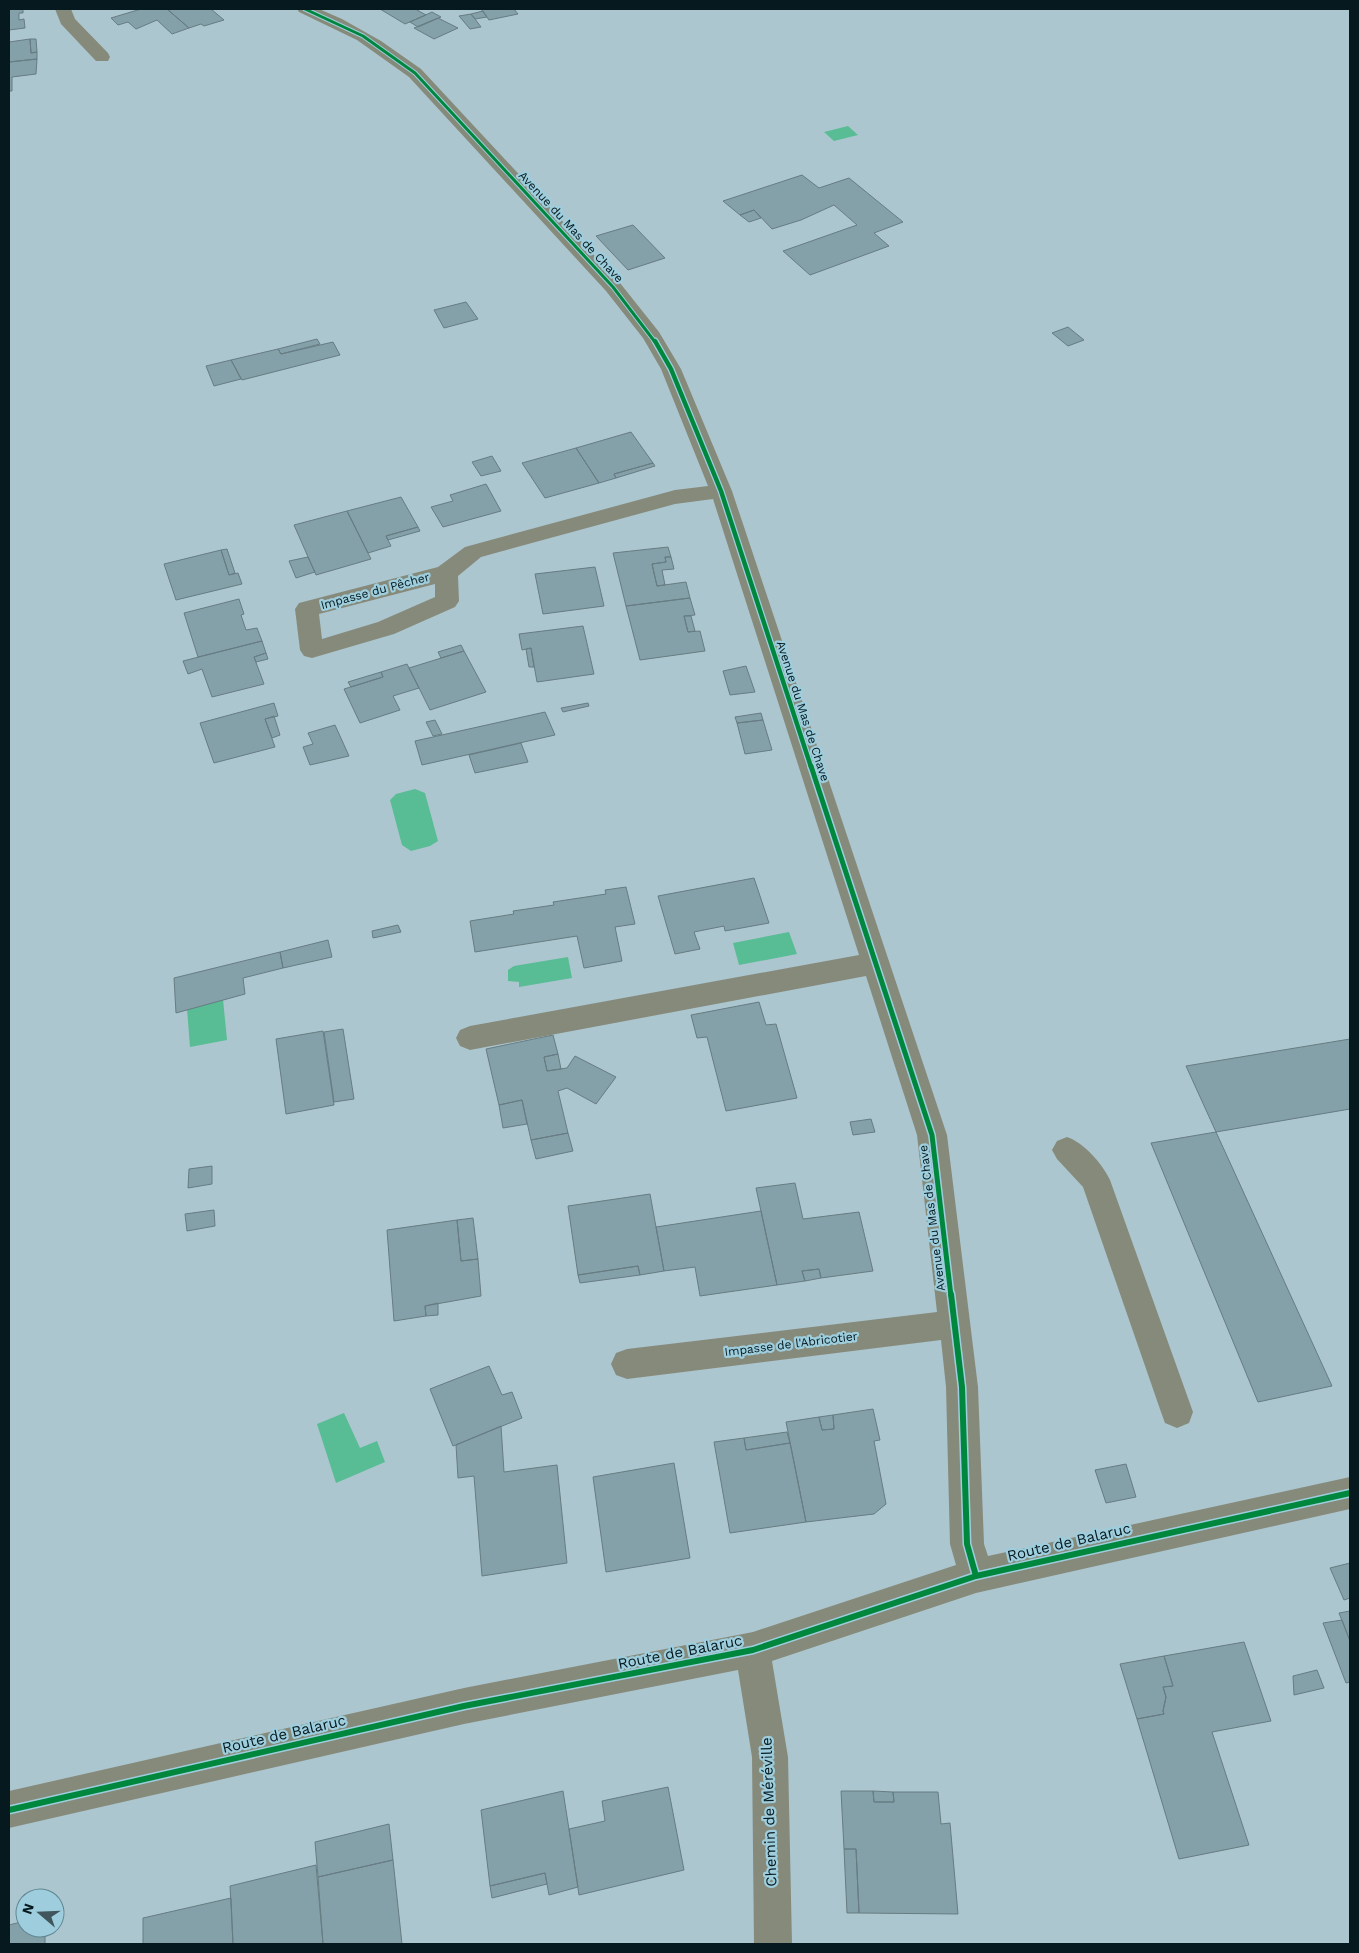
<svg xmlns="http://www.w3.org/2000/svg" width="1359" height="1953" viewBox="0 0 1359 1953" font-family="'Work Sans',sans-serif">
<rect width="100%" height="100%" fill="#acc6cf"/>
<path fill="#58bc94" d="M 848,126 L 858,135 L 834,141 L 824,132 Z
M 415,789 L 425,793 L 438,841 L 430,846 L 411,851 L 402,845 L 390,800 L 396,794 Z
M 789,932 L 797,954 L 739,965 L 733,943 Z
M 568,957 L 572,978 L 519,987 L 519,982 L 508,981 L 508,970 L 514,966 Z
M 222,989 L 227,1040 L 190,1047 L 186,996 Z
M 344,1413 L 360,1448 L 377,1441 L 385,1462 L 336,1483 L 317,1424 Z"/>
<path fill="#84a0a8" stroke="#677c83" d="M 9,9 L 23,9 L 23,13 L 19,13 L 19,20 L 24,19 L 25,28 L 9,30 Z
M 141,9 L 167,9 L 189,28 L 172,34 L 157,20 L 136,29 L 128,22 L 118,25 L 111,18 Z
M 167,9 L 211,9 L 224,20 L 204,26 L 201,24 L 189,28 Z
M 380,9 L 422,9 L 417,10 L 426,15 L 405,24 Z
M 481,9 L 514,9 L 518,14 L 489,20 Z
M 483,11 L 487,17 L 475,19 L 471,14 Z
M 432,12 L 441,17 L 418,27 L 410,22 Z
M 471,14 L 475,19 L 481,27 L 470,29 L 459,16 Z
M 438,18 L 458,28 L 434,39 L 414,28 Z
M 30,39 L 31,53 L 37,52 L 37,59 L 9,62 L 9,42 Z
M 30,39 L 36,39 L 37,52 L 31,53 Z
M 37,59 L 36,74 L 12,77 L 12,91 L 9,91 L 9,62 Z
M 802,175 L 819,188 L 849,178 L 903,222 L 874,233 L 889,246 L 810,275 L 783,251 L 857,225 L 834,205 L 801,220 L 772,229 L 754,210 L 740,215 L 723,201 Z
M 754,210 L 761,218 L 749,222 L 740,215 Z
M 633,225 L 665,258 L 628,270 L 596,236 Z
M 466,302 L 478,319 L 444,328 L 434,310 Z
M 1068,327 L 1084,340 L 1068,346 L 1052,333 Z
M 317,339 L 320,344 L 281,354 L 278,349 Z
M 333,342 L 340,355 L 242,380 L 231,360 L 278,349 L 281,354 Z
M 231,360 L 241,379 L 214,386 L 206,366 Z
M 631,432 L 653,463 L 614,474 L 616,478 L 599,483 L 576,448 Z
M 576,448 L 599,483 L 545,498 L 522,463 Z
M 492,456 L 501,471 L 481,476 L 472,462 Z
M 653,463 L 655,466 L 616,478 L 614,474 Z
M 486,484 L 501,511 L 443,527 L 431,507 L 453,501 L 450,495 Z
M 401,497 L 418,527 L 386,536 L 391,546 L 368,553 L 347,511 Z
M 347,511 L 371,559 L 316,575 L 294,525 Z
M 418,527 L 420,531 L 388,540 L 386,536 Z
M 668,547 L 671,557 L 665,557 L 666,562 L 652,564 L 657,586 L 686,582 L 690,598 L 626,606 L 613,553 Z
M 227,549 L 235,573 L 229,575 L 221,550 Z
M 221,550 L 229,575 L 238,573 L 242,584 L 176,600 L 164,564 Z
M 308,557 L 315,572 L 296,578 L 289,561 Z
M 665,557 L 671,557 L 674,569 L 662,570 L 665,585 L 657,586 L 652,564 L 666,562 Z
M 595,567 L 604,606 L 543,614 L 535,574 Z
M 690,598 L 695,615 L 684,616 L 688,632 L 700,631 L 705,651 L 640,660 L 626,606 Z
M 239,599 L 244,614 L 241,615 L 246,630 L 257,628 L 262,641 L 198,657 L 184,613 Z
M 684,616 L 691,616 L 695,631 L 688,632 Z
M 583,626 L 594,674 L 537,682 L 531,648 L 522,650 L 519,634 Z
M 262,641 L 266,653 L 254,657 L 264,684 L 212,697 L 202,669 L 188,674 L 183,661 Z
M 461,645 L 464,651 L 441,658 L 438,652 Z
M 531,648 L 534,667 L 529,667 L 526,649 Z
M 464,651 L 486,692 L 430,710 L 409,668 Z
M 266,653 L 268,659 L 256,662 L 254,657 Z
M 407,664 L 419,688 L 393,696 L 400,710 L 360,723 L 344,689 L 383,677 L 381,672 Z
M 746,666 L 755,692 L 730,695 L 723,671 Z
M 381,672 L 383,677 L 351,687 L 348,682 Z
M 274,703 L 278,716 L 265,719 L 275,747 L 214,763 L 200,723 Z
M 588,703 L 589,706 L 563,712 L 561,708 Z
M 545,712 L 555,735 L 422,765 L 415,741 Z
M 761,713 L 763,720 L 737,723 L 735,717 Z
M 274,716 L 280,735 L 272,738 L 265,719 Z
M 435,720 L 442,734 L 433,736 L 426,722 Z
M 763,720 L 772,750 L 745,754 L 737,723 Z
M 335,725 L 349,756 L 310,765 L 303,747 L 313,744 L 308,733 Z
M 521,743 L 528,762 L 475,773 L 469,755 Z
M 754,878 L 769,923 L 725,931 L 724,926 L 694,932 L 700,949 L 675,954 L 658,896 Z
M 626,887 L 635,924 L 615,927 L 622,961 L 584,968 L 577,936 L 475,952 L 470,921 L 514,914 L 513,911 L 554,905 L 553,902 L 606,894 L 605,890 Z
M 398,925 L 401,932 L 373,938 L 372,931 Z
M 328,940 L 332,957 L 283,968 L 280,952 Z
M 280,952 L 283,968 L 243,978 L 245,994 L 176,1013 L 174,978 Z
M 759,1002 L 766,1025 L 776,1024 L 797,1098 L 726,1111 L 707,1037 L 697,1038 L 691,1015 Z
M 343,1029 L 354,1099 L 334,1102 L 324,1032 Z
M 323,1031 L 334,1105 L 286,1114 L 276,1039 Z
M 553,1035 L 558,1054 L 544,1057 L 547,1071 L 567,1068 L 575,1056 L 616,1077 L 596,1104 L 567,1088 L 558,1091 L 568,1133 L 531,1140 L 522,1100 L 499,1105 L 486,1049 Z
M 1350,1039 L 1350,1109 L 1216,1132 L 1186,1066 Z
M 558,1054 L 561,1069 L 547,1071 L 544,1057 Z
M 522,1100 L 527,1124 L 503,1128 L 499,1105 Z
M 871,1119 L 875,1132 L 853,1135 L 850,1122 Z
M 1216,1132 L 1332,1386 L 1258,1402 L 1151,1143 Z
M 568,1133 L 573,1151 L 536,1159 L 531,1140 Z
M 212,1166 L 212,1184 L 188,1188 L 189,1169 Z
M 795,1183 L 803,1219 L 859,1212 L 873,1271 L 821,1278 L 819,1269 L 802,1271 L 805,1281 L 777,1285 L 756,1188 Z
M 650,1194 L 664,1271 L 640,1275 L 638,1266 L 578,1275 L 568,1206 Z
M 214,1210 L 215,1226 L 187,1231 L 185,1214 Z
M 761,1211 L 777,1285 L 700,1296 L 695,1267 L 664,1271 L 656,1227 Z
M 473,1218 L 478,1259 L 461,1261 L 457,1220 Z
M 457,1220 L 461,1261 L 478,1259 L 481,1296 L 425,1306 L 426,1316 L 394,1321 L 387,1230 Z
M 638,1266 L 640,1275 L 580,1283 L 578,1275 Z
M 819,1269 L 821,1278 L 805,1281 L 802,1271 Z
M 438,1303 L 438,1315 L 426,1316 L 425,1306 Z
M 489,1366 L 502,1395 L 512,1392 L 522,1418 L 453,1446 L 430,1389 Z
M 873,1409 L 880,1440 L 874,1441 L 886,1504 L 874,1514 L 806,1522 L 786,1422 L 819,1417 L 822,1430 L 834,1429 L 833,1415 Z
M 833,1415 L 834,1429 L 822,1430 L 819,1417 Z
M 501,1426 L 504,1472 L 557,1465 L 567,1563 L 482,1576 L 474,1476 L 458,1478 L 456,1445 Z
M 787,1432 L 790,1443 L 746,1450 L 744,1438 Z
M 744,1438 L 746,1450 L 790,1443 L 806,1522 L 730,1533 L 714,1442 Z
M 674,1463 L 690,1558 L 606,1572 L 593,1477 Z
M 1126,1464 L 1136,1497 L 1106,1503 L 1095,1470 Z
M 1350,1563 L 1350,1598 L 1344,1600 L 1330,1568 Z
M 1350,1611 L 1350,1641 L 1339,1613 Z
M 1342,1620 L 1350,1641 L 1350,1682 L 1346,1683 L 1323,1623 Z
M 1244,1642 L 1271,1721 L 1212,1732 L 1249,1845 L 1179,1859 L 1137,1719 L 1164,1714 L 1163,1711 L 1166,1697 L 1163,1687 L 1173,1686 L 1164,1656 Z
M 1164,1656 L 1173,1686 L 1163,1687 L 1166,1697 L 1163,1711 L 1164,1714 L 1137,1719 L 1120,1664 Z
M 1317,1670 L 1324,1688 L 1294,1695 L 1293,1676 Z
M 668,1787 L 684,1870 L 579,1895 L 569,1829 L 605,1821 L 602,1801 Z
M 563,1791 L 578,1887 L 549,1895 L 545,1873 L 490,1886 L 481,1810 Z
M 841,1791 L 873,1791 L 874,1802 L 894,1802 L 893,1792 L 938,1792 L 941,1824 L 950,1823 L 958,1914 L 859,1913 L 856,1849 L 844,1849 Z
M 873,1791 L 893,1792 L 894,1802 L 874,1802 Z
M 389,1824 L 393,1860 L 318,1877 L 315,1842 Z
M 844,1849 L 856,1849 L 859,1913 L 847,1913 Z
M 393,1860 L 402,1944 L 323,1944 L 318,1877 Z
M 316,1865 L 323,1944 L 233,1944 L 230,1886 Z
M 545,1873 L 547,1884 L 492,1898 L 490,1886 Z
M 231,1898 L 233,1944 L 143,1944 L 143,1918 Z
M 25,1921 L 25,1928 L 45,1928 L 45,1944 L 9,1944 L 9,1925 Z"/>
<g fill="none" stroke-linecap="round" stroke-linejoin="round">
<path fill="#868a7b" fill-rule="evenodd" d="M 55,9 L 71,9 L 75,19 L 108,53 L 110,57 L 108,61 L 96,61 L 61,24 Z
M 297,9 L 319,9 L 342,19 L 381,41 L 421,69 L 620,283 L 659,332 L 681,369 L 732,491 L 947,1135 L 978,1387 L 984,1544 L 988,1556 L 1350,1477 L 1350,1509 L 976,1593 L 772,1661 L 788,1757 L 792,1944 L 754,1944 L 752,1757 L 738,1670 L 464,1724 L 9,1828 L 9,1791 L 464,1688 L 753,1632 L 956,1565 L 950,1544 L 946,1387 L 941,1340 L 627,1379 L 616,1375 L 611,1364 L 616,1353 L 627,1349 L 937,1312 L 917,1135 L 866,976 L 470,1050 L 460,1046 L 456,1038 L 460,1030 L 470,1026 L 859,955 L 713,499 L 675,504 L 481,557 L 458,576 L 459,601 L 455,607 L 394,634 L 312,658 L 304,656 L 300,650 L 295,609 L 299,603 L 438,567 L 465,547 L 675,490 L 708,486 L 661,369 L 643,338 L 606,291 L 409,77 L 357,40 L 299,12 ZM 435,584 L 435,597 L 378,622 L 322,639 L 319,614 Z
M 1067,1137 C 1084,1143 1102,1163 1110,1180 L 1193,1412 L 1189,1423 L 1177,1428 L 1165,1423 L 1161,1412 L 1083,1187 L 1057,1159 L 1052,1150 L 1057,1141 Z"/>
<g stroke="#9ecedd" stroke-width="5">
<path id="cycleway-far3" d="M 305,9 L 363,36 L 415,73 L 613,287 L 655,342"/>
</g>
<g stroke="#9ecedd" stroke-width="7">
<path id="cycleway-far2" d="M 655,341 L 671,369 L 721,491 L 811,767"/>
</g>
<g stroke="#9ecedd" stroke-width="8">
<path id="cycleway-far1" d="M 811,766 L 932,1135 L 951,1296"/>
</g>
<g stroke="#9ecedd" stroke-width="9">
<path id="cycleway" d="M 951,1294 L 962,1387 L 967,1544 L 976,1576
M 9,1810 L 464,1706 L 753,1650 L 976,1576 L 1350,1493"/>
</g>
<use href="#cycleway-far3" stroke="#00873e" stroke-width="3"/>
<use href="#cycleway-far2" stroke="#00873e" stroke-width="4.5"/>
<use href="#cycleway-far1" stroke="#00873e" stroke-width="5"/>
<use href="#cycleway" stroke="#00873e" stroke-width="6"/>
</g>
<g text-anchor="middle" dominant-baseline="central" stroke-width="4.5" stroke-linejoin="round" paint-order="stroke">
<g font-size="12" fill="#06191e" stroke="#9ecedd">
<text transform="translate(571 227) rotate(47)">Avenue du Mas de Chave</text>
<text transform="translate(375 591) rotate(-15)">Impasse du Pêcher</text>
<text transform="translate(803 711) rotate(72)">Avenue du Mas de Chave</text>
<text transform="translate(932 1218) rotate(-97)">Avenue du Mas de Chave</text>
<text transform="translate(791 1344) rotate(-7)">Impasse de l'Abricotier</text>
</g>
<g font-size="15" fill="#06191e" stroke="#9ecedd">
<text transform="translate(1069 1542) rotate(-13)">Route de Balaruc</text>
<text transform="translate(680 1652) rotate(-11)">Route de Balaruc</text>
<text transform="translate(284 1734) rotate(-13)">Route de Balaruc</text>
<text transform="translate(769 1812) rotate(-92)">Chemin de Méréville</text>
</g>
</g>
<rect width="1359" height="1953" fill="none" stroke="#06191e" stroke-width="20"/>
<g transform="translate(40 1913) rotate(289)"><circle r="24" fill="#9ecedd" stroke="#618691"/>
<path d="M0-4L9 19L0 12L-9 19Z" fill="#40565c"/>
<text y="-8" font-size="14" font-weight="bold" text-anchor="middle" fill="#06191e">N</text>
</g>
</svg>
